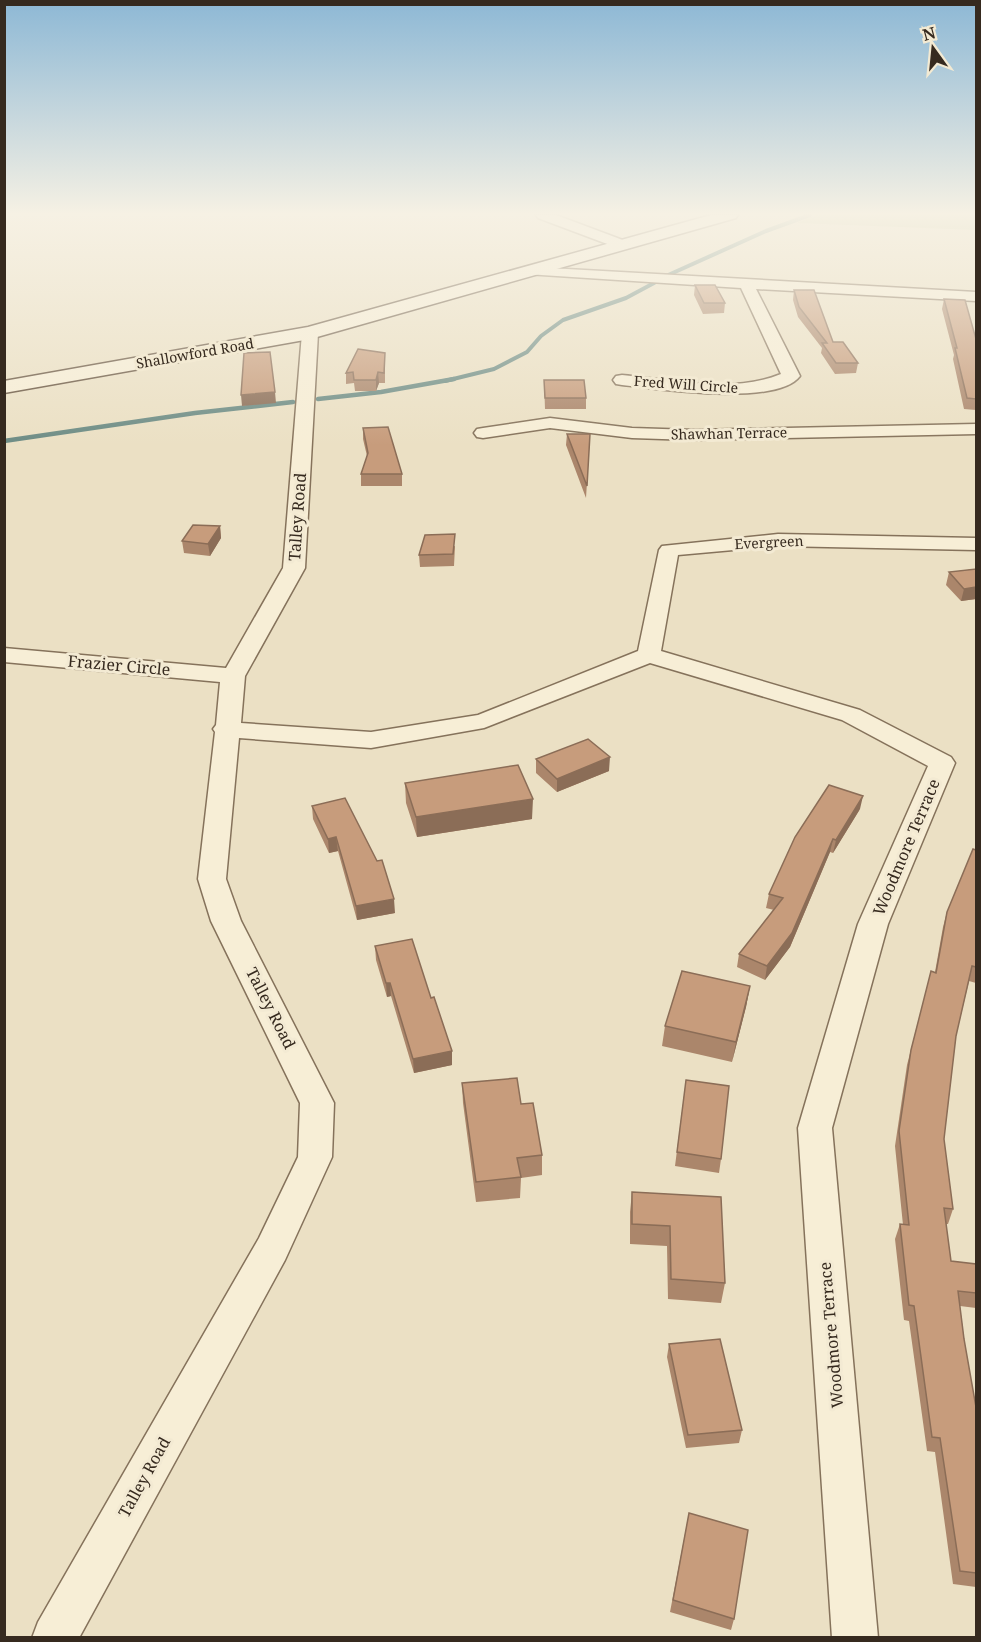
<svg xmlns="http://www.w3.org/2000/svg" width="981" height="1642" viewBox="0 0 981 1642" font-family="'Noto Serif',serif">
<rect width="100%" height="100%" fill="#ebe0c4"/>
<path fill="#c2c998" d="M 816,215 L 976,215 L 976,230 L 797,223 Z"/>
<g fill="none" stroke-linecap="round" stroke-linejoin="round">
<path stroke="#6d8c85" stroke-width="4" d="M 666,276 L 766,231 L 810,215
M 445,381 L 494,369 L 527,352 L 541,336 L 563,320 L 626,298 L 654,283"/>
<path stroke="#6d8c85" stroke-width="4.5" d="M 318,399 L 381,392 L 454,379
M 4,441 L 195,413 L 293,402"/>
<g stroke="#85725b" stroke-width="3">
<path id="street" d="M 536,215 L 556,215 L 628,242 L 630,245 L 628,248 L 618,248 L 538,218 Z
M 531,267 L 976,292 L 976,301 L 756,289 L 800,376 C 777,407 657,389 622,385 L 616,384 L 613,380 L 616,376 L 622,375 C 674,380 732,394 781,374 L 741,288 L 526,274 L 524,271 Z
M 310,328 L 318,333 L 305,568 L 245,676 L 241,723 L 371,732 L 478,715 L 638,651 L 659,550 L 662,546 L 778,534 L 976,538 L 976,550 L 778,546 L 678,555 L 661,651 L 860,710 L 951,757 L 955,763 L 888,924 L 832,1128 L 878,1638 L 832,1638 L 798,1128 L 858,924 L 928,766 L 842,720 L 650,663 L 484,728 L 371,748 L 239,738 L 226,879 L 241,921 L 334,1103 L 332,1157 L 285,1260 L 79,1638 L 32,1638 L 38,1622 L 259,1238 L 298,1157 L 300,1103 L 211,921 L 198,879 L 215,732 L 213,729 L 216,725 L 220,682 L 4,662 L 4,648 L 226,668 L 283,568 L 302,333 Z
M 550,418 L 632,428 L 693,430 L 976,424 L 976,434 L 693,440 L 632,438 L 550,428 L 483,438 L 477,437 L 474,433 L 477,429 L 483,428 Z"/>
</g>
<g stroke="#66533f" stroke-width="3">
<path id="secondary" d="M 711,215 L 738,215 L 736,218 L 310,339 L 4,393 L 4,381 L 308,327 Z"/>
</g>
<use href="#street" fill="#f7eed6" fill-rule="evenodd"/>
<use href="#secondary" fill="#f7eed6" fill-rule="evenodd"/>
</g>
<path fill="#ab866b" d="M 695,285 L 725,303 L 724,313 L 703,314 L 694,295 Z
M 794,290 L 833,342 L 858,363 L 856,373 L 835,374 L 821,353 L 822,348 L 798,317 L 793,300 Z
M 944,299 L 976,339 L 976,410 L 964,409 L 953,359 L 954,355 L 942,309 Z
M 385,364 L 385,383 L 379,383 L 376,391 L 355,391 L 354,383 L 346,384 L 346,373 Z
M 544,380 L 586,398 L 586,409 L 545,409 Z
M 363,428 L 402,474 L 402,486 L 361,486 L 361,474 L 367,456 L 363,439 Z
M 567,434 L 590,434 L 586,498 L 566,445 Z
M 220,526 L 221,538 L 210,556 L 184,553 L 182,541 Z
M 455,546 L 454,566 L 420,567 L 419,555 Z
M 976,569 L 976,599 L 961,601 L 946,585 L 949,572 Z
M 536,759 L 609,771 L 557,792 L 536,773 Z
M 405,783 L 532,819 L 417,837 L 406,803 Z
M 312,806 L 395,913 L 357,920 L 338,851 L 329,853 L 313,819 Z
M 860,809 L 833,853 L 830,852 L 790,947 L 765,980 L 737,967 L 739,954 L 774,910 L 766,908 L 769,894 Z
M 976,850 L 976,983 L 969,981 L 956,1036 L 944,1139 L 953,1209 L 948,1224 L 946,1224 L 951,1261 L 976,1264 L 976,1308 L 960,1306 L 964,1339 L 976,1407 L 976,1587 L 953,1584 L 935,1452 L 927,1451 L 909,1321 L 904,1320 L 895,1239 L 900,1224 L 903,1225 L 895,1146 L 907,1065 L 931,971 L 935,972 L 943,927 L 947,912 Z
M 375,946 L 431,998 L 452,1051 L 452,1065 L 414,1073 L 391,996 L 387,997 L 376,960 Z
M 750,986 L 746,1007 L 732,1062 L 662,1046 L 665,1026 Z
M 686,1080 L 721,1159 L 719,1173 L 675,1166 Z
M 462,1083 L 521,1104 L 542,1155 L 542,1175 L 521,1178 L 520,1198 L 476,1202 L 463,1103 Z
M 632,1192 L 721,1197 L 725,1283 L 721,1303 L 668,1299 L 667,1246 L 630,1244 L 630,1212 Z
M 669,1344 L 742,1430 L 739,1443 L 686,1448 L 667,1357 Z
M 689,1513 L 734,1619 L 731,1630 L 670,1612 Z"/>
<path fill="#8b6d57" d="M 378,372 L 379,383 L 376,391 L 376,380 Z
M 275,392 L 276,403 L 242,406 L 241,395 Z
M 220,526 L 221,538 L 210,556 L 208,544 Z
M 976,587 L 976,599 L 961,601 L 964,589 Z
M 610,757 L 609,771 L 557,792 L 557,779 Z
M 863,796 L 860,809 L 833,853 L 836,840 Z
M 533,799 L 532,819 L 417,837 L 416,817 Z
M 336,837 L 338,851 L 329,853 L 328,839 Z
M 833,839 L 830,852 L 790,947 L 765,980 L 767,966 Z
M 394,899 L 395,913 L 357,920 L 356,906 Z
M 386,983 L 390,983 L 391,996 L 387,997 Z
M 750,986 L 746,1007 L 732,1062 L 736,1042 Z
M 452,1051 L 452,1065 L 414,1073 L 413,1059 Z"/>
<path fill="#c79c7c" stroke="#8b6d57" stroke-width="1.5" d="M 695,285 L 715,285 L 725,303 L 704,303 Z
M 794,290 L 814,290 L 833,342 L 843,342 L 858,363 L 836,363 L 822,343 L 827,343 L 799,307 Z
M 944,299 L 965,300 L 976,339 L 976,399 L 967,398 L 955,348 L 957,348 Z
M 358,349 L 385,353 L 384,373 L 378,372 L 376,380 L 354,380 L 353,372 L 346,373 Z
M 270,352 L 275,392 L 241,395 L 244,353 Z
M 544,380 L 584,380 L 586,398 L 545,398 Z
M 388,427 L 402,474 L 361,474 L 368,453 L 363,428 Z
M 567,434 L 590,434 L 587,486 Z
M 193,525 L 220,526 L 208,544 L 182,541 Z
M 455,534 L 453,554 L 419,555 L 425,535 Z
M 976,569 L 976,587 L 964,589 L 949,572 Z
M 588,739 L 610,757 L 557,779 L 536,759 Z
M 518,765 L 533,799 L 416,817 L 405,783 Z
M 829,785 L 863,796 L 836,840 L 833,839 L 792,933 L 767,966 L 739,954 L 783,898 L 769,894 L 795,837 Z
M 345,798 L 377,861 L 382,860 L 394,899 L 356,906 L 336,837 L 328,839 L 312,806 Z
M 973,849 L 976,850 L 976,967 L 972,966 L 956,1036 L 944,1139 L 953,1209 L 944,1208 L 951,1261 L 976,1264 L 976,1293 L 958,1291 L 964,1339 L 976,1407 L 976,1573 L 960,1571 L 940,1438 L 932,1437 L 914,1306 L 909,1305 L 900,1224 L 909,1225 L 899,1131 L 911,1050 L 931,971 L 936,973 L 947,912 Z
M 412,939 L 431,998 L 434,997 L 452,1051 L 413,1059 L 390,983 L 386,983 L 375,946 Z
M 682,971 L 750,986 L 736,1042 L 665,1026 Z
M 517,1078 L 521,1104 L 533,1103 L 542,1155 L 517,1158 L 521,1177 L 476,1182 L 462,1083 Z
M 686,1080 L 729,1086 L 721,1159 L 677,1152 Z
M 632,1192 L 721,1197 L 725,1283 L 671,1279 L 670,1226 L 632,1224 Z
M 720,1339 L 742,1430 L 688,1435 L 669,1344 Z
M 689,1513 L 748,1530 L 734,1619 L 673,1600 Z"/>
<linearGradient id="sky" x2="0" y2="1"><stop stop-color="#8db8d5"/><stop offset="0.48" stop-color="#f6f1e4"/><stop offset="1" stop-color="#f6f1e4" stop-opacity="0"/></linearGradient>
<rect width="981" height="445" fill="url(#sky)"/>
<g text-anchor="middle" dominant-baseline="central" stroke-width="6" stroke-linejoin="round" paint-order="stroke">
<g font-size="14" fill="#362a1f" stroke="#f3ead3">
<text transform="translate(195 353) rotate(-10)">Shallowford Road</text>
<text transform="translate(686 384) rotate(4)">Fred Will Circle</text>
<text transform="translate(729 433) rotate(-1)">Shawhan Terrace</text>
<text transform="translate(769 542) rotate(-3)">Evergreen</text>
</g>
<g font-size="16" fill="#362a1f" stroke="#f3ead3">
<text transform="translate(297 517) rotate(-86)">Talley Road</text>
<text transform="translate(119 665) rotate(5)">Frazier Circle</text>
<text transform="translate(906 847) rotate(-67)">Woodmore Terrace</text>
<text transform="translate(271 1008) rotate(63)">Talley Road</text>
<text transform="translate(831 1335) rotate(-95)">Woodmore Terrace</text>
<text transform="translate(144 1477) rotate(-61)">Talley Road</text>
</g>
</g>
<rect width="981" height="1642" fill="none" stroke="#362a1f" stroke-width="12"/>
<g transform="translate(933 48) rotate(345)" stroke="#f3ead3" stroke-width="4.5" paint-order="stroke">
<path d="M0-4.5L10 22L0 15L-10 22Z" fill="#362a1f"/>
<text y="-9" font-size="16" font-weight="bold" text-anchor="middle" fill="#362a1f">N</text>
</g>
</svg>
